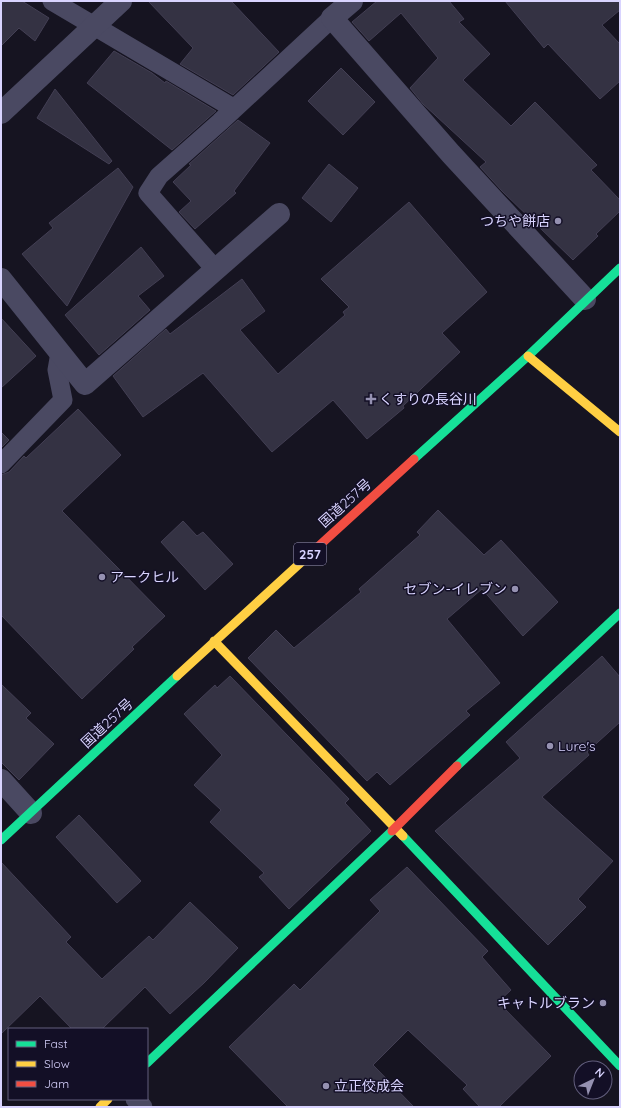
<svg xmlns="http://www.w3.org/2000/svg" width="621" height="1108" viewBox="0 0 621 1108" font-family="Quicksand,'Noto Sans JP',sans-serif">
<rect width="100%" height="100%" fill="#161421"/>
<path fill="#343243" stroke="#433f54" d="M 1,1 L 22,1 L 49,18 L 35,41 L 19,28 L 1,46 Z
M 148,1 L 231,1 L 279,52 L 233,95 L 180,64 L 193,48 Z
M 377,1 L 449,1 L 464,19 L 459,22 L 490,54 L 463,80 L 511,126 L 535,102 L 597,165 L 591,170 L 620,200 L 620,211 L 596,234 L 598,236 L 573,260 L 502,191 L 480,167 L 486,162 L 423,104 L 410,88 L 438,58 L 401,13 L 369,41 L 352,22 Z
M 505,1 L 620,1 L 620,10 L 602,25 L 620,44 L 620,81 L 600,99 L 548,44 L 544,48 Z
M 114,51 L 152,73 L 165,83 L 166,81 L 216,111 L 172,150 L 87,83 Z
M 341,68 L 375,102 L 343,135 L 308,101 Z
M 55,89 L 112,161 L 109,164 L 37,118 Z
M 238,120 L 270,143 L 234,191 L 236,193 L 195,229 L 179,212 L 191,201 L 173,182 L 191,165 L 189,164 Z
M 329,164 L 358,188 L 331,222 L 302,198 Z
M 118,168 L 133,187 L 67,306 L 22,254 L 53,228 L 49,223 Z
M 409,202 L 487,292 L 442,333 L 460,352 L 403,406 L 404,408 L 367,439 L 333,400 L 272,452 L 203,373 L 143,417 L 113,376 L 166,329 L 170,334 L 242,279 L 265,311 L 240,330 L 278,374 L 345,315 L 343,312 L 349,307 L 321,279 Z
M 141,247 L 164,276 L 138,296 L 150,310 L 99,355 L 65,315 Z
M 1,318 L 36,356 L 1,388 Z
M 78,409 L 121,455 L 62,511 L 165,616 L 132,647 L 134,649 L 82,699 L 1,615 L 1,475 L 9,472 L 24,456 L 26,458 Z
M 1,432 L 9,440 L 1,448 Z
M 438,510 L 484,555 L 501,540 L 558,602 L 523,636 L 482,589 L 447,619 L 500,683 L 466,711 L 470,715 L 390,785 L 377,772 L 367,781 L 248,658 L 276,630 L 294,648 L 361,592 L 359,589 L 420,535 L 417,532 Z
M 183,521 L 197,536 L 203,532 L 233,564 L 205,590 L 161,542 Z
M 602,656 L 620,677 L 620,722 L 587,752 L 589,755 L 542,797 L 613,861 L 578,899 L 586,907 L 548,945 L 435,831 L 520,758 L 506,742 Z
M 230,676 L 349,799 L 345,803 L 371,831 L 289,909 L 259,877 L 264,873 L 210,822 L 221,810 L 194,785 L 222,755 L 184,714 L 215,685 L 217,688 Z
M 1,684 L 31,713 L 26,718 L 54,744 L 19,780 L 1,762 Z
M 79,815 L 141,881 L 117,903 L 56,837 Z
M 1,862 L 71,937 L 66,942 L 102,979 L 149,936 L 153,940 L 190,902 L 238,948 L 204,983 L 170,1014 L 145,987 L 102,1029 L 72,1029 L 40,996 L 1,1034 Z
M 407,867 L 488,951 L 482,957 L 511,990 L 498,1002 L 551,1056 L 499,1107 L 480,1107 L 463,1089 L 467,1085 L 408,1030 L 373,1065 L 414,1107 L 288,1107 L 229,1047 L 294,984 L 300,990 L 380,911 L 370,900 Z"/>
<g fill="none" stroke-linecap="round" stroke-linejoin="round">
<path stroke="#4a4962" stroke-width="19" d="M 52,1 L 233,108
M 215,269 L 148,193 L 159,176 L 220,122 L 332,18
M 1,464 L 63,400 L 57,370 L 60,353
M 135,1099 L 143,1107"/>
<path stroke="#4a4962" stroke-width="22" d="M 352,1 L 332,18 L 451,154 L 585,299
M 1,113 L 121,1
M 1,279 L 85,384 L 279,214
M 1,780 L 31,813"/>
<path stroke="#16e098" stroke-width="9" d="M 414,459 L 528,356 L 620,268
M 457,766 L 620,613
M 403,836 L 620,1066
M 1,840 L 177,676
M 147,1063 L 392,831"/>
<path stroke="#ffcf43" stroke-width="9" d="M 528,356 L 620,432
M 214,641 L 403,836
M 177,676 L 309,555
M 100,1107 L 108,1099"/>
<path stroke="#f24e42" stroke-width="9" d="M 309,555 L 414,459
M 392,831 L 457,766"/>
</g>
<g fill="#9591b1" stroke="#130f26" stroke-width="1.5">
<circle cx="558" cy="221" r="4"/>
<path d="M369 393h4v4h4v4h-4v4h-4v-4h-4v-4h4z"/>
<circle cx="102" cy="577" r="4"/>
<circle cx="515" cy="589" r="4"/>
<circle cx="550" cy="746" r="4"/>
<circle cx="603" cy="1003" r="4"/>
<circle cx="326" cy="1086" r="4"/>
</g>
<g text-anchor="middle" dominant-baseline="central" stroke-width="3" stroke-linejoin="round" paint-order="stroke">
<rect fill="#130f26" stroke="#9e99be" stroke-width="1" x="294" y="543" width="32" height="22" rx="3"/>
<g font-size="13" font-weight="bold" fill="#d9d4ff">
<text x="310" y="554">257</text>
</g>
<g font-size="14" fill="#d9d4ff" stroke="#130f26" text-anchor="start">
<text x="550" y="221" text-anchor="end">つちや餅店</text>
<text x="379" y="399">くすりの長谷川</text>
<text x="110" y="577">アークヒル</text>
<text x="507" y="589" text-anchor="end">セブン-イレブン</text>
<text x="558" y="746">Lure's</text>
<text x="595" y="1003" text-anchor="end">キャトルブラン</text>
<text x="334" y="1086">立正佼成会</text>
</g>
<g font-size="14" fill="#d9d4ff" stroke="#130f26">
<text transform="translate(345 503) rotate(-42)">国道257号</text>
<text transform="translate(107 723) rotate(-43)">国道257号</text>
</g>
</g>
<rect width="621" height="1108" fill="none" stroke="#d9d4ff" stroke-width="4"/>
<rect x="8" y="1028" width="140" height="72" fill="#130f26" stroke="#625e7d"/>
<rect x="16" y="1041" width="20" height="6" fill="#16e098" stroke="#625e7d"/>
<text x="44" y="1048" font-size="12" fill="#d9d4ff">Fast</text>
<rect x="16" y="1061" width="20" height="6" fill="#ffcf43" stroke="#625e7d"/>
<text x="44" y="1068" font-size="12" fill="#d9d4ff">Slow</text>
<rect x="16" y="1081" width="20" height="6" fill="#f24e42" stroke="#625e7d"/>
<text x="44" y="1088" font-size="12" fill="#d9d4ff">Jam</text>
<g transform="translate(593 1080) rotate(43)"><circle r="19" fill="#130f26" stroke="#625e7d"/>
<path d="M0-3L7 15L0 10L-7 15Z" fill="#9591b1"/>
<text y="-6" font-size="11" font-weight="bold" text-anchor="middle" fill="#d9d4ff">N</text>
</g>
</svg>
